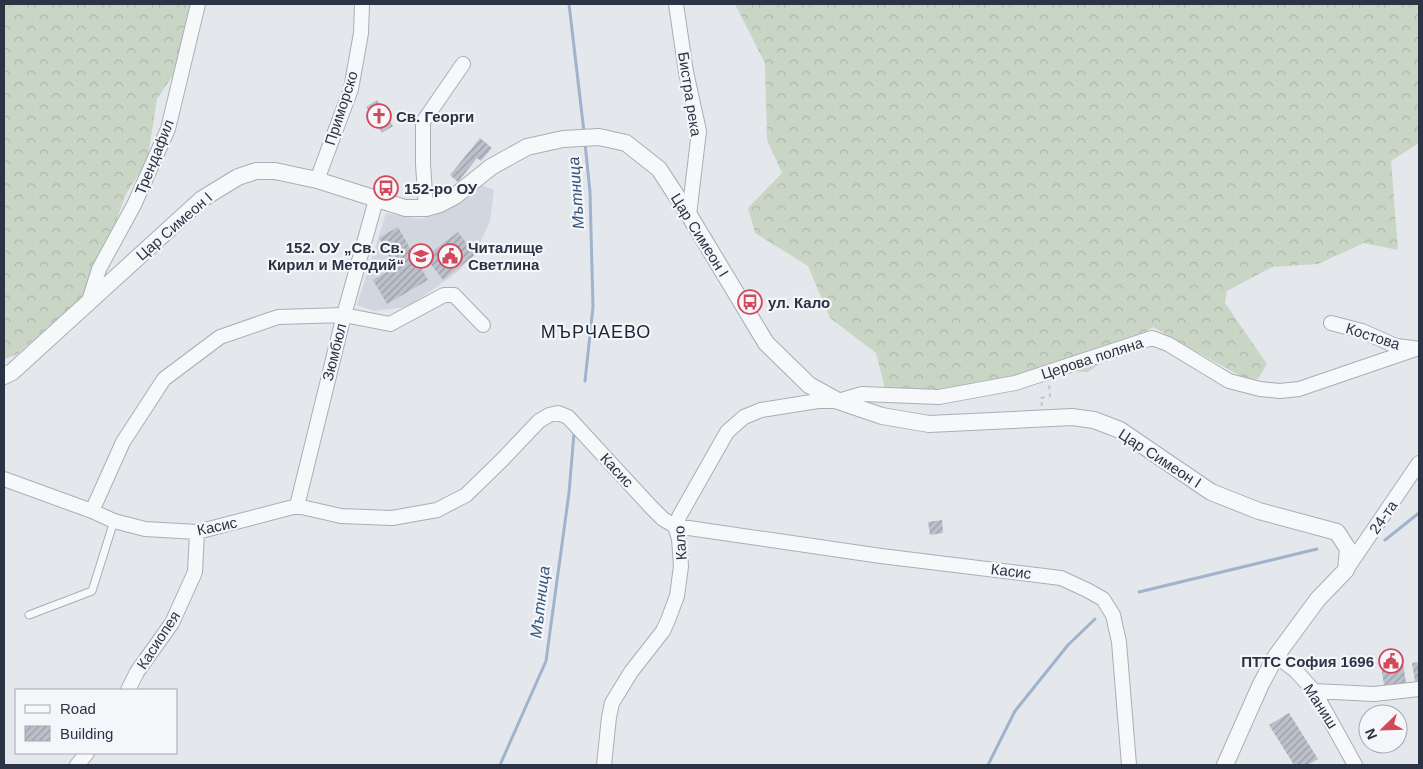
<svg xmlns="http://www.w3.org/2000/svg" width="1423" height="769" viewBox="0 0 1423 769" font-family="Helvetica,sans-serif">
<defs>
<pattern id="forest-crowns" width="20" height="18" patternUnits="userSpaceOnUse" patternTransform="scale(1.25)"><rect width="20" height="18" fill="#c9d6c5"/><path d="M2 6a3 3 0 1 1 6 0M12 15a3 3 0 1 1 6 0" fill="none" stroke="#adb8ab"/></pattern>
<pattern id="building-hatch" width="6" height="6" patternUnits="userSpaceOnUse" patternTransform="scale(1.25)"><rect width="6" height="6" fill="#bbc0ca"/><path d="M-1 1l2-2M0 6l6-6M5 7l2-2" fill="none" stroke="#989da6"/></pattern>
</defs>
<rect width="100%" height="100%" fill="#e4e7ec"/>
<path fill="#d2d6de" d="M 481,185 L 494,190 L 490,221 L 481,241 L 459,271 L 408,307 L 374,311 L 357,305 L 386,213 L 419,219 L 436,215 L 462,200 Z"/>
<path fill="url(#forest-crowns)" d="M 4,4 L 196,4 L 192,47 L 157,99 L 147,162 L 126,194 L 98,272 L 80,299 L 16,355 L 4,359 Z
M 735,4 L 1419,4 L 1419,143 L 1391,161 L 1398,250 L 1364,243 L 1318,264 L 1272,267 L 1227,291 L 1225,303 L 1267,364 L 1258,379 L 1249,381 L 1153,327 L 1088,372 L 1033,370 L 981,388 L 888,400 L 876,353 L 830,318 L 808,266 L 755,233 L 748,208 L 782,173 L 767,140 L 765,63 Z"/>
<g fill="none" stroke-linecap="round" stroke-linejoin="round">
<path stroke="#9fb4cc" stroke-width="3" d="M 569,4 L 584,132
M 585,143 L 590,192 L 593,307 L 585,381
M 1385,540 L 1419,513
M 1139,592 L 1317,549
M 500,765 L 546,661 L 569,493 L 574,433
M 988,765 L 1015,711 L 1068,645 L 1095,619"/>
</g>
<path fill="url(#building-hatch)" d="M 377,100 L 393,126 L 382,133 L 366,107 Z
M 480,138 L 492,148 L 481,161 L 477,158 L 458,182 L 450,175 Z
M 398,227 L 428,280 L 387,304 L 373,280 L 395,267 L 379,238 Z
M 458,232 L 475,255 L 443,280 L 425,257 Z
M 942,520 L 943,533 L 930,535 L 928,522 Z
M 1419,662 L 1419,681 L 1415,681 L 1412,663 Z
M 1403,663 L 1406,683 L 1384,685 L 1381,665 Z
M 1289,713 L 1318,759 L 1308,765 L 1294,765 L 1269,725 Z"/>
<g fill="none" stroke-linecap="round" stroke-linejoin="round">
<g stroke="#a9aeb7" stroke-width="9">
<path id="service" d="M 29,615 L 92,591 L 114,521"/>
</g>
<g stroke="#a9aeb7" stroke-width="16">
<path id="minor" d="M 676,4 L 686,72 L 699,131 L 689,215
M 317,180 L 351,89 L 361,33 L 362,4
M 426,208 L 423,164 L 423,122 L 463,64
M 89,301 L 99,269 L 134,205 L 168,129 L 198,4
M 1331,323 L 1362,331 L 1396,346 L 1413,348
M 4,479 L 92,511 L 114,521 L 145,529 L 197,532 L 297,506 L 341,516 L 392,518 L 437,510 L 466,495 L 502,460 L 539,421 L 549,415 L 558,413 L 568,417 L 651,507 L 663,519 L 675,526 L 881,556 L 1061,578 L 1087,590 L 1103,599 L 1113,615 L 1119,642 L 1129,765
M 297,506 L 344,315 L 376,200
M 92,511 L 123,442 L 164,379 L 220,337 L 278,317 L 344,315 L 390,324 L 444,295 L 454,295 L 483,325
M 1346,570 L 1419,463
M 1276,656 L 1295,670 L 1314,691 L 1355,765
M 128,690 L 137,672 L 172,623 L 195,572 L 197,532
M 1314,691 L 1374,694 L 1419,689
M 77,765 L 87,753
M 604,765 L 609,717 L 612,703 L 631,672 L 663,631 L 668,620 L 677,596 L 681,566 L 679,539 L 675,526 L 680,515 L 727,432 L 744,417 L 761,410 L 818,401 L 838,401 L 862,394 L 939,397 L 1015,383 L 1152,338 L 1168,344 L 1229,381 L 1260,389 L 1280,391 L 1299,389 L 1419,348"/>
</g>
<g stroke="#a9aeb7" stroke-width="18">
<path id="tertiary" d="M 4,376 L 12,372 L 202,199 L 238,177 L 256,171 L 275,171 L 317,180 L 405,208 L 426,208 L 440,204 L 455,196 L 491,167 L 527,147 L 563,139 L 599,137 L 626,143 L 659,169 L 689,215 L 766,343 L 809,385 L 838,401 L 882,416 L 929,424 L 1072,417 L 1094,420 L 1120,430 L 1211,492 L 1259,511 L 1337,532 L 1348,549 L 1346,570 L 1318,599 L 1276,656 L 1261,684 L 1225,765"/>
</g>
<path stroke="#c2c5cb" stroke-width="2" stroke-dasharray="4 4" stroke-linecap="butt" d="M 1042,406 L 1041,398 L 1050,396 L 1049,384"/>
<use href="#service" stroke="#f7f8fa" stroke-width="7"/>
<use href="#minor" stroke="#f7f8fa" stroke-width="14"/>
<use href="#tertiary" stroke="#f7f8fa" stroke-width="16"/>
</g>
<defs>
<g id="church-ring" transform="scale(1.25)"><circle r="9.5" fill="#f4f6f9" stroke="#d1495b" stroke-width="1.5"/><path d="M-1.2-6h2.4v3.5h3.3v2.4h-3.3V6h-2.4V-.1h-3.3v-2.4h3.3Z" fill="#d1495b"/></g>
<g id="bus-ring" transform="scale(1.25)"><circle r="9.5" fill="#f4f6f9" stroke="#d1495b" stroke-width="1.5"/><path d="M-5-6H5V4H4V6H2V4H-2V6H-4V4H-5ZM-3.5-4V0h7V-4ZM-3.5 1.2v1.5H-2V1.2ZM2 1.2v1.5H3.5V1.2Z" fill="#d1495b"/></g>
<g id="school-ring" transform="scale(1.25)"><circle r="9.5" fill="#f4f6f9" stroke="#d1495b" stroke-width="1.5"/><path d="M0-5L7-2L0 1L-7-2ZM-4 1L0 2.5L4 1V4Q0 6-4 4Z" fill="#d1495b"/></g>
<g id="civic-ring" transform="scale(1.25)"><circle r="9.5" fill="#f4f6f9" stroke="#d1495b" stroke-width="1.5"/><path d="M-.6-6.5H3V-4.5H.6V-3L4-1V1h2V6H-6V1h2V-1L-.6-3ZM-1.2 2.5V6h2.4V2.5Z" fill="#d1495b"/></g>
</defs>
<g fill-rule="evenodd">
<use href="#church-ring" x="379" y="116"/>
<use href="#bus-ring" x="386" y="188"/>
<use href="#school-ring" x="421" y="256"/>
<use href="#civic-ring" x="450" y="256"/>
<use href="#bus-ring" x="750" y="302"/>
<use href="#civic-ring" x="1391" y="661"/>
</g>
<g text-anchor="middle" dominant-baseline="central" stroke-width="4.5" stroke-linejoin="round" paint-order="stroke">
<g font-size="15" fill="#2b3445" stroke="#f4f6f9">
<text transform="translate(690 94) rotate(81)">Бистра река</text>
<text transform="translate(341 108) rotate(-72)">Приморско</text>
<text transform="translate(154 157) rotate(-68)">Трендафил</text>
<text transform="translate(174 226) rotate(-41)">Цар Симеон I</text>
<text transform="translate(700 235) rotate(58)">Цар Симеон I</text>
<text transform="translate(1373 336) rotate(18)">Костова</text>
<text transform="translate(334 352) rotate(-76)">Зюмбюл</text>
<text transform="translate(1092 358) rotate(-18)">Церова поляна</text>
<text transform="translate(1160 458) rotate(33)">Цар Симеон I</text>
<text transform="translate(617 470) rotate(47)">Касис</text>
<text transform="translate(1383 517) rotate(-55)">24-та</text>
<text transform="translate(217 526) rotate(-12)">Касис</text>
<text transform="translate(680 543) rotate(-94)">Кало</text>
<text transform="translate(1011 571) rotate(7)">Касис</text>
<text transform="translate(158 640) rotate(-57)">Касиопея</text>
<text transform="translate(1321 706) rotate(57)">Маниш</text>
</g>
<g font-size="15" font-weight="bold" fill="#2b3445" stroke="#f4f6f9" text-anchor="start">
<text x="396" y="116">Св. Георги</text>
<text x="404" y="188">152-ро ОУ</text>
<text x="404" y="247" text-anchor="end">152. ОУ „Св. Св.<tspan x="404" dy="17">Кирил и Методий“</tspan></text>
<text x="468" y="247">Читалище<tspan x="468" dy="17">Светлина</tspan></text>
<text x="768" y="302">ул. Кало</text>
<text x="1374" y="661" text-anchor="end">ПТТС София 1696</text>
</g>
<g font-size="16" font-style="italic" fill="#34527a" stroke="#f4f6f9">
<text transform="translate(576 193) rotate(-94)">Мътница</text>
<text transform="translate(540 602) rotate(-83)">Мътница</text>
</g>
<g font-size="18" letter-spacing="1" fill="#1d2536" stroke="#f4f6f9">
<text x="596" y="332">МЪРЧАЕВО</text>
</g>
</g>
<rect width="1423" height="769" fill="none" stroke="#2b3445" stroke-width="10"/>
<rect x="15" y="689" width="162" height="65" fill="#f4f6f9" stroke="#a4a8b1"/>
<rect x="25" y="705" width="25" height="8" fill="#f7f8fa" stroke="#a4a8b1"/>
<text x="60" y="714" font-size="15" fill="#2b3445">Road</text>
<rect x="25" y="726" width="25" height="15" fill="url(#building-hatch)" stroke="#a4a8b1"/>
<text x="60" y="739" font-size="15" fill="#2b3445">Building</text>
<g transform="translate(1383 729) rotate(247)"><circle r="24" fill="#f4f6f9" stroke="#a4a8b1"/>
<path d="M0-4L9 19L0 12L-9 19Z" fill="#d1495b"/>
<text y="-8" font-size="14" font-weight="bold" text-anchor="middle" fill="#2b3445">N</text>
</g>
</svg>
